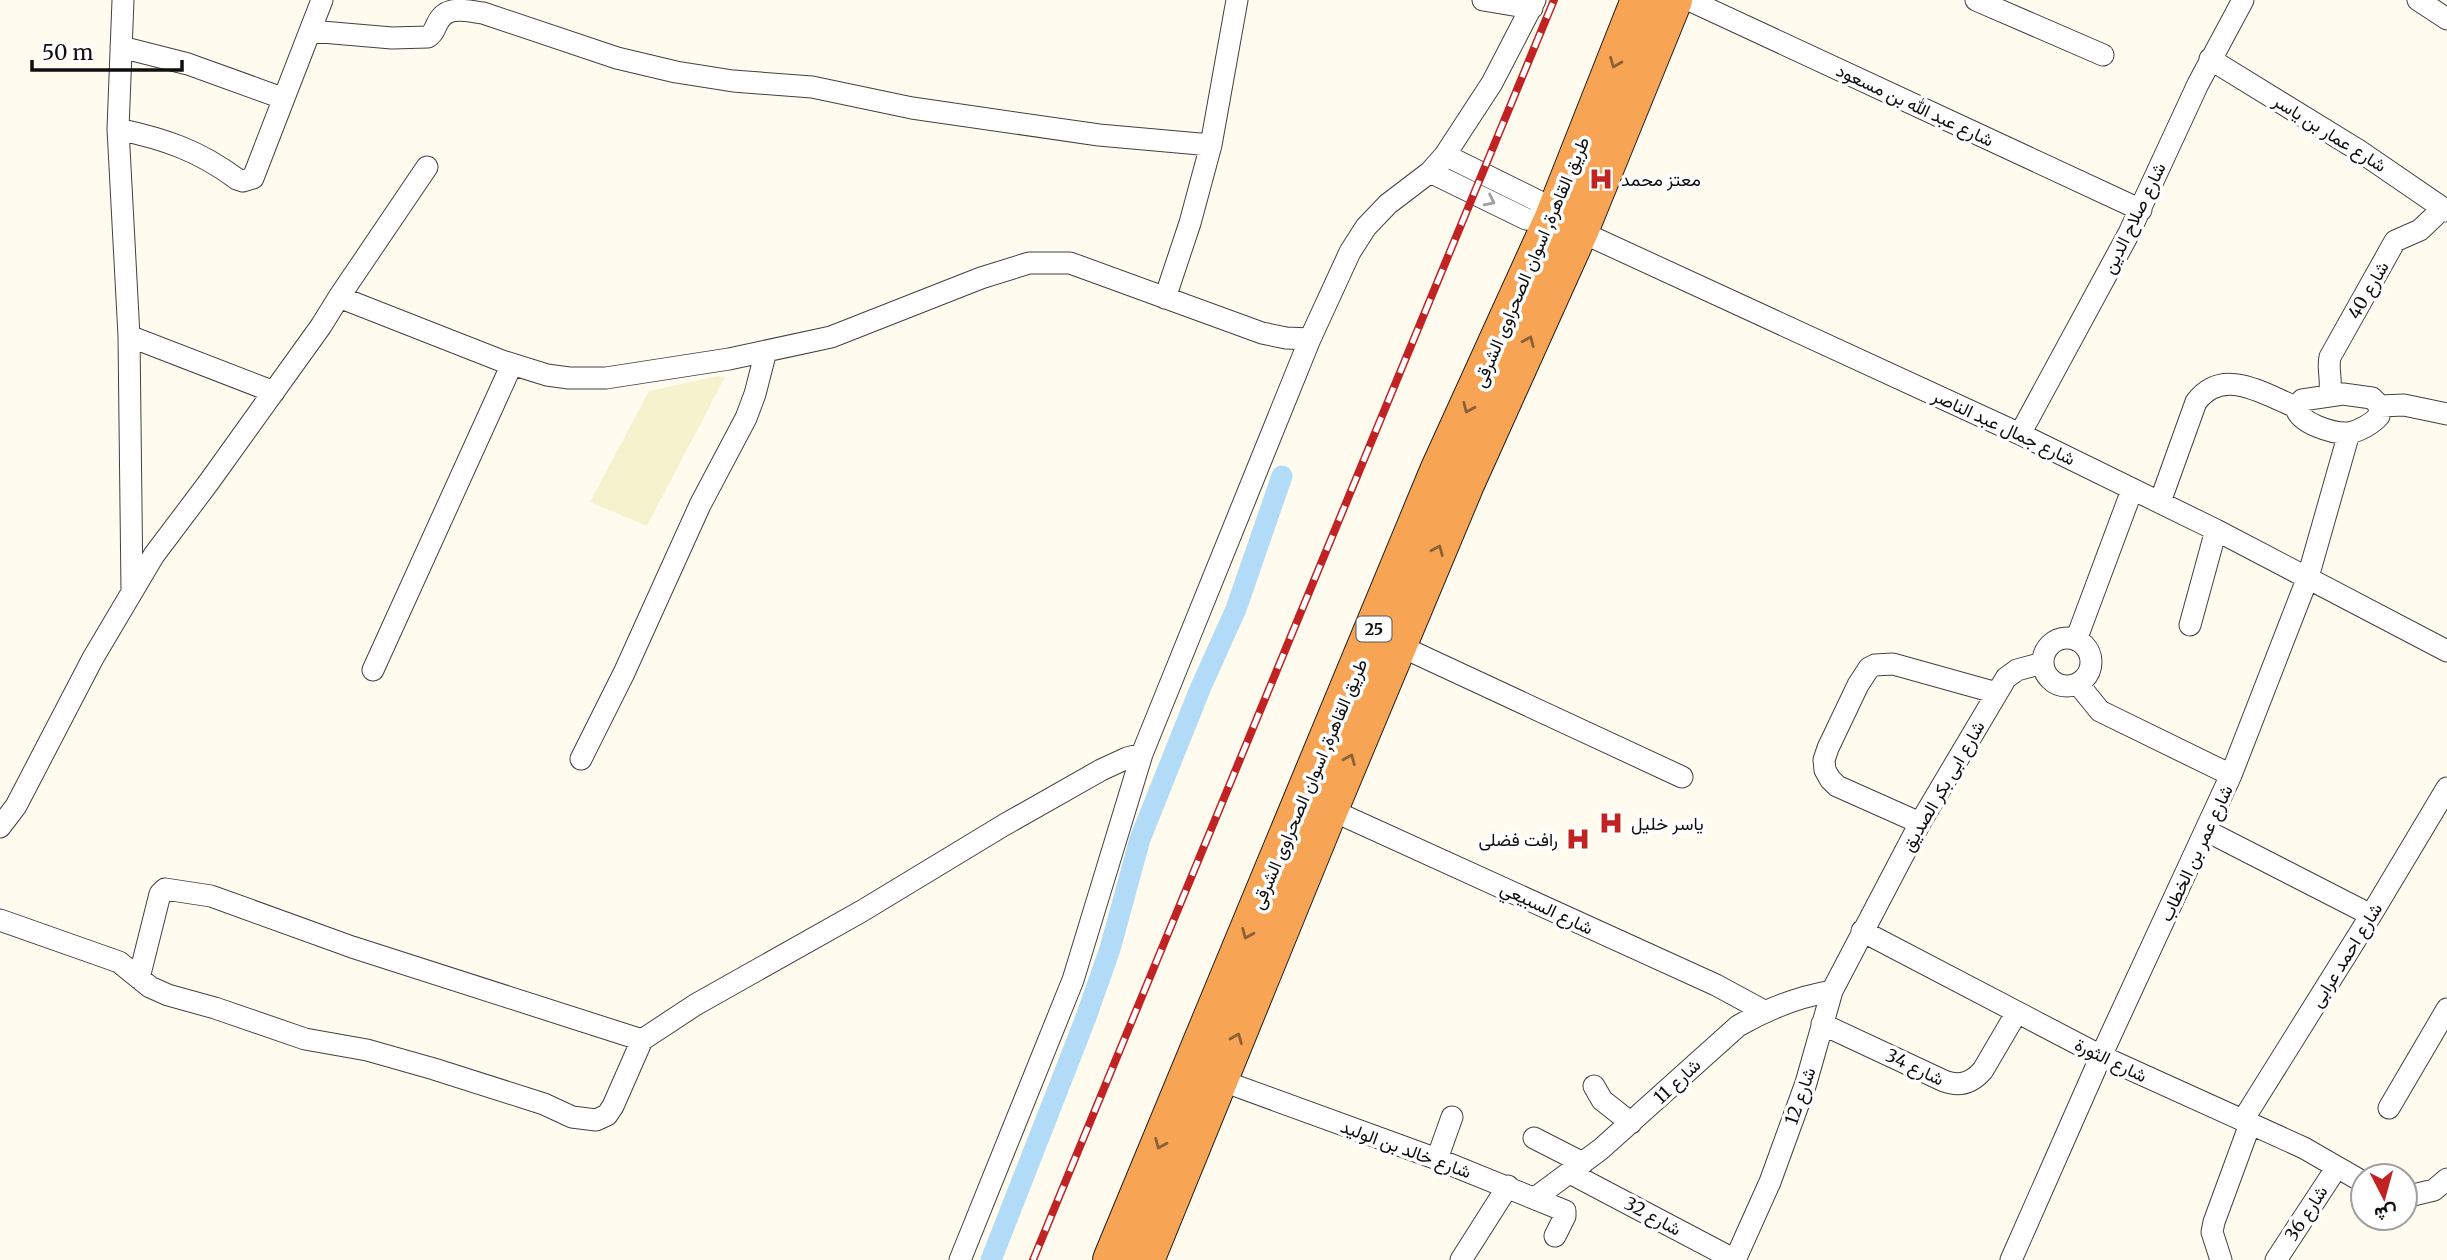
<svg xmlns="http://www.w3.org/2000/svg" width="2447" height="1260" viewBox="0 0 2447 1260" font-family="Merriweather,Vazirmatn,serif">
<rect width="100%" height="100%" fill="#fffcef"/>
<path fill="#f5f3ce" d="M 717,376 L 725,377 L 647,526 L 590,502 L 649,391 Z"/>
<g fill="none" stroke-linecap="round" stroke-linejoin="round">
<path stroke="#b2dbf7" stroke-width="21" d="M 991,1260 L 1085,1020 L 1110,949 L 1140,839 L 1200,689 L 1236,609 L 1282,476"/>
<g stroke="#414141" stroke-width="23">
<path id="street" d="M 123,0 L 118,129 L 129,336 L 132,591
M 1483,0 L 1532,8
M 1689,0 L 2141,210
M 1976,0 L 2103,55
M 2418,0 L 2447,19
M 310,31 L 392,38 L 428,37 C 434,33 434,30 437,24 C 446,4 466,11 483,13 L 617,58 L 676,72 L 733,81 L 812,87 L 912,108 L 1099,135 L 1211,145
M 121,47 L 188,64 L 282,98
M 2210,59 L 2358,150 L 2447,211
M 118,129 C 164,139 198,150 237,179 L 243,181 L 253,178 L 322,0
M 1445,155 L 1540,202 L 1553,220
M 1430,172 L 1526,219 L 1538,221 L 1553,220 L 1579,231 L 2020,434 L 2216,530 L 2447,651
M 339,297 L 427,167
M 1165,298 L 1190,223 L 1211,145 L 1237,0
M 129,336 L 274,392
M 2343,394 L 2372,398 L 2380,406 L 2379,416 C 2372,424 2359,431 2349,433 C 2333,434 2298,423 2296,407 L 2302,400 Z
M 2329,395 C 2333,382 2327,370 2330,357 L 2395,241 L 2420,230 L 2443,208
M 2380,406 L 2404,405 L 2447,414
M 2020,434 L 2129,233 L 2198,84 L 2243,0
M 2160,502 L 2196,402 C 2223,366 2263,394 2296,407
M 2190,625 L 2216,530
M2043 662a24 24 0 1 1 48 0a24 24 0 1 1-48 0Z
M 2076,640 L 2132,490
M 1398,645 L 1682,777
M 373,670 L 512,364
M 2078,684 L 2100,711 L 2231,775
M 581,759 L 624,673 L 700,505 L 746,418 L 755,394 L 766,351
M 1329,809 L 1716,985 L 1764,1011
M 1920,823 L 1837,786 L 1830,779 L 1825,770 L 1824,760 L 1828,748 L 1858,685 L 1869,668 L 1875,665 L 1893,664 L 1997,693
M 0,827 L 16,806 L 93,658 L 154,555 L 209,482 L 321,326 L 339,297 L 502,361 L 547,375 L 569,378 L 606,378 L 729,359 L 831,337 L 981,278 L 1029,263 L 1070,263 L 1262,333 L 1286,338 L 1310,339
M 2207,831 L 2371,915
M 0,920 L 119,962 L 150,987 L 168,995 L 215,1008 L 305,1039 L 367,1050 L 434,1069 L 544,1104 L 572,1117 L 596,1120 L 607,1115 L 613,1106 L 642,1040 L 695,1005 L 862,911 L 1004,825 L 1101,770 L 1127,758 L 1142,754
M 1862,931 L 2101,1056 L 2304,1148 L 2363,1182
M 139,978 L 160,894 L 165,889 L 211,896 L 352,947 L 642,1040
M 1822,1024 L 1944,1081 C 1960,1087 1972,1083 1983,1070 L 2017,1012
M 1220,1080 L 1437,1159 L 1565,1211 L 1565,1216 L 1555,1236
M 1594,1086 L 1602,1100 L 1631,1123
M 2389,1108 L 2447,1009
M 2243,1120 L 2371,915 L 2447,788
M 1534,1138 L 1583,1163
M 1437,1159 L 1452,1117
M 1570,1173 L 1735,1260
M 2405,1197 L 2434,1190 L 2447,1179
M 1535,1198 L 1601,1149 L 1738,1026 C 1769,1008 1797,997 1832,991
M 960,1260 L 1073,980 L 1142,754 L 1310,339 L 1350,252 L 1366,227 L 1388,204 L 1430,172 L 1445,155 L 1492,83 L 1535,0
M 1461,1260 L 1508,1186
M 1735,1260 L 1770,1182 L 1806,1083 L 1832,991 L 1920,823 L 2006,678 L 2017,670 L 2043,663
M 2011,1260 L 2101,1056 L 2231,775 L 2308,577 L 2349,433
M 2221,1260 L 2212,1232 L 2214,1222 L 2250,1124
M 2276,1260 L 2337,1167"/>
</g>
<g stroke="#1f1f1f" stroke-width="40">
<path id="highway" d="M 1112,1260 L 1439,471 L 1553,220 L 1640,0
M 1145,1260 L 1329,809 L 1465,484 L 1579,231 L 1673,0"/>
</g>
<use href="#street" stroke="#fff" stroke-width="21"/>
<use href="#highway" stroke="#f7a555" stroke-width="38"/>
<g stroke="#c12325" stroke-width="8">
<path id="rail" d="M 1033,1260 L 1554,0"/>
</g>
<use href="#rail" stroke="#fff" stroke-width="5" stroke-dasharray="16" stroke-linecap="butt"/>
</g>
<defs><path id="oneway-chevron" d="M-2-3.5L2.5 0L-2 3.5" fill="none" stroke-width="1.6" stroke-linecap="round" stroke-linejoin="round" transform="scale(1.75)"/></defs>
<g stroke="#8e6135">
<use href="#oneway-chevron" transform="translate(1615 63) rotate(112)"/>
<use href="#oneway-chevron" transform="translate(1529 341) rotate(-66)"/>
<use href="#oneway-chevron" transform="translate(1468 408) rotate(114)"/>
<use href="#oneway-chevron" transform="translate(1438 550) rotate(-67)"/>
<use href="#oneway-chevron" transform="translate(1350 759) rotate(-67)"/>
<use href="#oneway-chevron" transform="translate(1247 934) rotate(113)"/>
<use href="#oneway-chevron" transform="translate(1237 1038) rotate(-68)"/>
<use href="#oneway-chevron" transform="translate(1160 1144) rotate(113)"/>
</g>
<use stroke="#9f9f9f" href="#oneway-chevron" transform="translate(1490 201) rotate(26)"/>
<defs>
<g id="hospital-bare" transform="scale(1.89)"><path d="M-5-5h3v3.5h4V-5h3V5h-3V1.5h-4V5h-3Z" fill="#c12325" stroke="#fff" stroke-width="2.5" paint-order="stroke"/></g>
</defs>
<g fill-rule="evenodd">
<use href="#hospital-bare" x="1601" y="179"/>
<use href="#hospital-bare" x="1611" y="823"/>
<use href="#hospital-bare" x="1578" y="839"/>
</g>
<g text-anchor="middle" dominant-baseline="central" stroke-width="7" stroke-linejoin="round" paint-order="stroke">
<rect fill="#fff" stroke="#565656" stroke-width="2" x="1356.5" y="616.5" width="35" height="25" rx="5"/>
<g font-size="16" font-weight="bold" fill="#0e0e0e">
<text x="1374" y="629">25</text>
</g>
<g font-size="18" fill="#0e0e0e" stroke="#fff">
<text transform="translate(1915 105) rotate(25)">شارع عبد الله بن مسعود</text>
<text transform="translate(2330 133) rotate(32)">شارع عمار بن ياسر</text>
<text transform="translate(2134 218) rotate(-64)">شارع صلاح الدين</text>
<text transform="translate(1531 262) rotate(-67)">طريق القاهرة, اسوان الصحراوى الشرقى</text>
<text transform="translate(2368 290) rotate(-60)">شارع 40</text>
<text transform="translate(2004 427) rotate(25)">شارع جمال عبد الناصر</text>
<text transform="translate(1309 784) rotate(-67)">طريق القاهرة, اسوان الصحراوى الشرقى</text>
<text transform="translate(1943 786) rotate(-60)">شارع ابى بكر الصديق</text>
<text transform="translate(2196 853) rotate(-65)">شارع عمر بن الخطاب</text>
<text transform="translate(1547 908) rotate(25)">شارع السبيعي</text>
<text transform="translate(2346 955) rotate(-58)">شارع احمد عرابى</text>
<text transform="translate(2111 1060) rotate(26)">شارع الثورة</text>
<text transform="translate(1915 1067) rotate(25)">شارع 34</text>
<text transform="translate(1677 1081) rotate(-43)">شارع 11</text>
<text transform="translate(1800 1096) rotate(-71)">شارع 12</text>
<text transform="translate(1406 1149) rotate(20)">شارع خالد بن الوليد</text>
<text transform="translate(2306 1213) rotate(-57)">شارع 36</text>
<text transform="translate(1653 1216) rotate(28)">شارع 32</text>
</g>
<g font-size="18" fill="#0e0e0e" stroke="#fff" text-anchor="start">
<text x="1621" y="179">معتز محمد</text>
<text x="1631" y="823">ياسر خليل</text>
<text x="1558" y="839" text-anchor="end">رافت فضلى</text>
</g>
</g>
<g transform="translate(2384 1197) rotate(174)"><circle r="33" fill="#ffffff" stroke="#9f9f9f" stroke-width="2"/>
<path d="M0-5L12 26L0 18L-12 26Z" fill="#c12325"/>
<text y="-10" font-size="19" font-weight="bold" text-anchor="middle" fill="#0e0e0e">ش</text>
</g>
<path d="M32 60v10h150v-10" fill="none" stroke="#0e0e0e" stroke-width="3.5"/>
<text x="42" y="60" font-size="21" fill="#0e0e0e" stroke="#ffffff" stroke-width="5" paint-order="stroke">50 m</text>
</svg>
